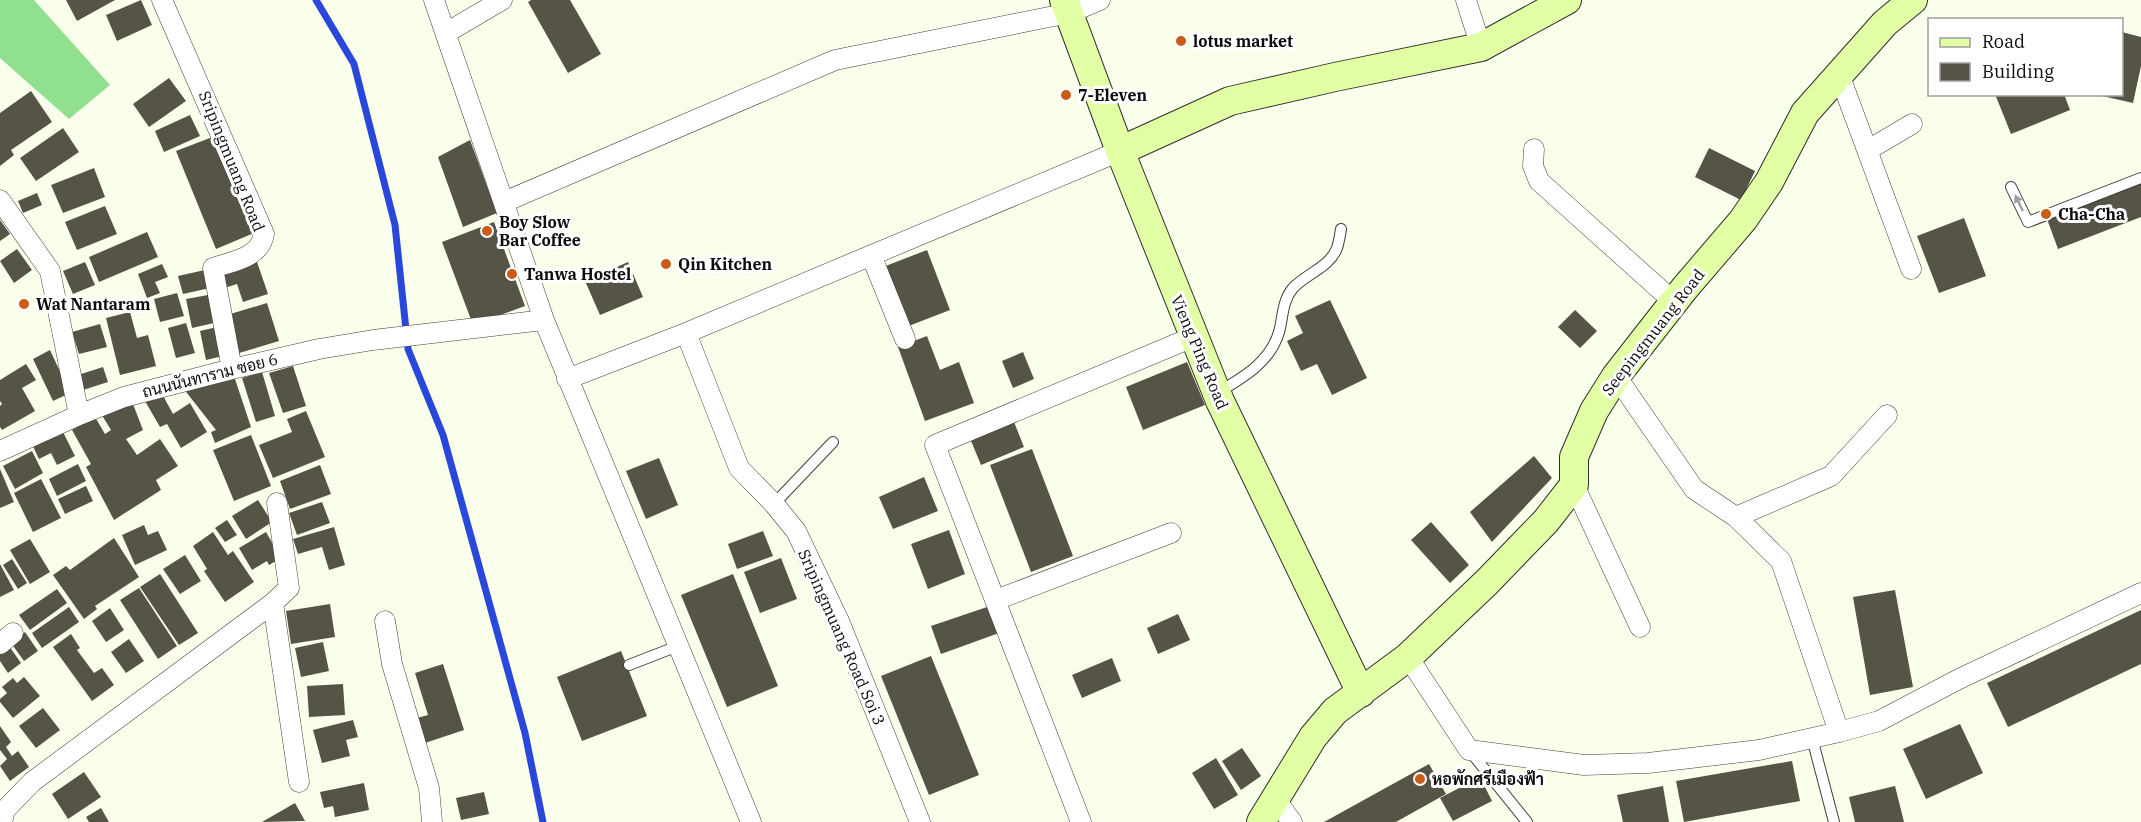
<svg xmlns="http://www.w3.org/2000/svg" width="2141" height="822" viewBox="0 0 2141 822" font-family="'IBM Plex Serif',Sarabun,serif">
<rect width="100%" height="100%" fill="#faffeb"/>
<path fill="#90e08f" d="M 0,0 L 34,0 L 110,85 L 69,119 L 0,58 Z"/>
<g fill="none" stroke-linecap="round" stroke-linejoin="round">
<path stroke="#2a47db" stroke-width="7" d="M 316,0 L 354,64 L 395,225 L 408,349 L 443,435 L 525,733 L 543,822"/>
</g>
<path fill="#565347" d="M 66,0 L 115,0 L 77,21 Z
M 141,0 L 152,25 L 117,41 L 106,15 Z
M 531,0 L 570,0 L 601,54 L 568,73 L 528,2 Z
M 2122,32 L 2141,37 L 2141,66 L 2133,103 L 2098,95 L 2122,94 Z
M 169,78 L 186,101 L 149,127 L 133,104 Z
M 31,91 L 52,122 L 11,150 L 14,155 L 0,166 L 0,113 Z
M 1995,94 L 2064,94 L 2070,110 L 2011,134 Z
M 190,115 L 200,136 L 164,152 L 155,131 Z
M 63,128 L 79,152 L 36,181 L 20,158 Z
M 215,136 L 254,233 L 216,249 L 176,151 Z
M 470,140 L 497,213 L 463,227 L 438,157 Z
M 1709,148 L 1755,171 L 1741,200 L 1695,177 Z
M 94,168 L 105,197 L 63,213 L 51,185 Z
M 2141,182 L 2141,217 L 2058,249 L 2047,219 Z
M 37,193 L 42,205 L 23,213 L 18,201 Z
M 105,206 L 117,234 L 77,250 L 65,222 Z
M 1964,218 L 1986,276 L 1939,293 L 1917,236 Z
M 0,220 L 10,234 L 0,241 Z
M 494,222 L 525,306 L 473,325 L 442,242 Z
M 147,232 L 158,257 L 99,282 L 89,257 Z
M 17,249 L 32,270 L 14,283 L 0,261 Z
M 927,250 L 950,310 L 906,327 L 883,267 Z
M 256,259 L 268,294 L 243,302 L 237,284 L 221,289 L 215,272 Z
M 85,262 L 95,285 L 73,294 L 63,271 Z
M 628,262 L 643,297 L 600,315 L 585,281 Z
M 162,264 L 168,277 L 155,282 L 160,293 L 147,298 L 138,274 Z
M 205,270 L 210,288 L 183,294 L 178,276 Z
M 177,293 L 184,316 L 160,322 L 154,299 Z
M 208,295 L 214,323 L 192,328 L 186,299 Z
M 1330,300 L 1367,378 L 1332,395 L 1317,364 L 1301,371 L 1287,341 L 1303,333 L 1295,316 Z
M 267,303 L 279,341 L 239,353 L 227,315 Z
M 1575,310 L 1597,331 L 1580,348 L 1558,327 Z
M 130,312 L 137,338 L 148,335 L 156,366 L 120,375 L 106,318 Z
M 186,323 L 195,353 L 176,358 L 168,328 Z
M 100,324 L 107,347 L 79,354 L 72,332 Z
M 217,327 L 223,356 L 206,360 L 200,331 Z
M 927,336 L 940,370 L 959,362 L 974,403 L 925,421 L 898,347 Z
M 50,350 L 70,393 L 53,401 L 33,359 Z
M 1023,352 L 1034,379 L 1013,388 L 1002,361 Z
M 1187,362 L 1205,405 L 1143,430 L 1126,387 Z
M 26,364 L 36,380 L 22,388 L 35,411 L 2,430 L 0,427 L 0,406 L 2,404 L 0,401 L 0,380 Z
M 293,366 L 306,406 L 283,413 L 269,373 Z
M 103,367 L 108,382 L 83,390 L 78,375 Z
M 262,372 L 275,416 L 256,422 L 242,378 Z
M 234,376 L 251,427 L 215,443 L 211,432 L 216,430 L 183,388 Z
M 161,392 L 173,414 L 190,403 L 207,432 L 181,448 L 167,424 L 160,427 L 145,401 Z
M 131,399 L 143,430 L 126,439 L 137,455 L 160,439 L 178,466 L 156,480 L 161,490 L 114,520 L 86,467 L 91,464 L 72,430 L 95,417 L 105,434 L 111,430 L 100,412 Z
M 306,411 L 325,457 L 273,478 L 259,445 L 292,432 L 287,419 Z
M 1012,417 L 1024,447 L 981,465 L 969,436 Z
M 61,428 L 75,456 L 57,465 L 51,453 L 39,459 L 31,442 Z
M 251,435 L 271,486 L 234,501 L 213,450 Z
M 1032,449 L 1073,556 L 1031,572 L 990,465 Z
M 32,451 L 43,473 L 15,489 L 3,466 Z
M 1534,456 L 1552,478 L 1492,542 L 1470,512 Z
M 659,458 L 678,505 L 646,519 L 626,471 Z
M 78,464 L 86,481 L 57,496 L 49,479 Z
M 320,465 L 331,494 L 290,509 L 280,481 Z
M 0,469 L 14,502 L 0,508 Z
M 924,477 L 938,511 L 893,529 L 879,497 Z
M 41,479 L 61,518 L 33,532 L 14,493 Z
M 86,486 L 93,501 L 65,514 L 58,499 Z
M 258,500 L 272,522 L 246,539 L 232,516 Z
M 322,502 L 330,523 L 297,535 L 289,513 Z
M 227,520 L 237,535 L 225,542 L 215,528 Z
M 1431,522 L 1469,565 L 1450,583 L 1411,540 Z
M 144,525 L 148,535 L 158,531 L 167,550 L 135,565 L 122,535 Z
M 334,527 L 345,565 L 329,570 L 322,547 L 298,554 L 293,539 Z
M 949,530 L 965,574 L 928,589 L 911,544 Z
M 763,531 L 773,556 L 737,569 L 728,544 Z
M 213,532 L 228,555 L 233,551 L 254,582 L 225,602 L 204,571 L 207,569 L 193,546 Z
M 266,532 L 281,558 L 269,565 L 267,561 L 252,570 L 239,548 Z
M 114,538 L 139,577 L 95,606 L 97,609 L 84,619 L 53,575 L 66,566 L 70,570 Z
M 30,539 L 50,572 L 30,584 L 10,550 Z
M 185,555 L 201,581 L 180,594 L 163,569 Z
M 781,558 L 797,599 L 760,613 L 744,572 Z
M 12,559 L 27,583 L 18,589 L 3,565 Z
M 0,564 L 14,590 L 0,597 Z
M 160,574 L 198,633 L 179,645 L 140,587 Z
M 733,574 L 778,686 L 727,707 L 681,595 Z
M 139,588 L 177,646 L 158,659 L 120,600 Z
M 57,589 L 67,603 L 30,630 L 19,615 Z
M 1895,590 L 1913,687 L 1870,695 L 1853,597 Z
M 330,604 L 335,637 L 291,644 L 286,611 Z
M 990,606 L 999,633 L 941,654 L 931,626 Z
M 69,607 L 79,622 L 42,648 L 32,633 Z
M 110,608 L 124,630 L 106,642 L 92,621 Z
M 2141,610 L 2141,664 L 2008,727 L 1987,683 Z
M 1178,614 L 1190,640 L 1158,654 L 1147,628 Z
M 25,632 L 38,651 L 24,661 L 11,643 Z
M 71,634 L 80,648 L 77,650 L 94,673 L 102,668 L 114,685 L 92,701 L 53,647 Z
M 129,639 L 144,661 L 126,673 L 111,652 Z
M 323,642 L 329,671 L 301,677 L 295,648 Z
M 9,646 L 21,663 L 8,673 L 0,661 L 0,652 Z
M 621,651 L 647,716 L 582,741 L 557,677 Z
M 931,656 L 979,775 L 929,795 L 881,676 Z
M 1112,658 L 1121,681 L 1082,698 L 1072,675 Z
M 443,664 L 464,730 L 425,743 L 417,718 L 428,715 L 415,673 Z
M 24,677 L 40,696 L 13,718 L 0,702 L 0,699 L 7,693 L 2,687 L 13,678 L 17,683 Z
M 343,684 L 345,715 L 309,717 L 307,686 Z
M 43,708 L 60,730 L 36,748 L 19,726 Z
M 353,720 L 358,737 L 346,740 L 350,756 L 322,763 L 313,730 Z
M 1960,724 L 1983,773 L 1926,799 L 1903,749 Z
M 0,726 L 11,742 L 6,747 L 12,756 L 18,751 L 29,767 L 10,781 L 0,766 L 7,759 L 0,750 Z
M 1242,748 L 1261,776 L 1241,790 L 1222,761 Z
M 1216,758 L 1238,795 L 1214,809 L 1192,773 Z
M 1792,761 L 1800,801 L 1684,822 L 1676,781 Z
M 1429,764 L 1446,794 L 1396,822 L 1324,822 Z
M 84,772 L 101,797 L 68,819 L 52,794 Z
M 1480,777 L 1492,801 L 1453,821 L 1440,798 Z
M 364,783 L 369,810 L 335,817 L 333,806 L 324,808 L 320,792 Z
M 1663,786 L 1669,822 L 1623,822 L 1617,795 Z
M 1895,786 L 1904,822 L 1855,822 L 1849,797 Z
M 484,792 L 489,814 L 461,820 L 456,798 Z
M 295,803 L 305,821 L 262,822 Z
M 101,808 L 109,822 L 89,822 L 86,817 Z"/>
<g fill="none" stroke-linecap="round" stroke-linejoin="round">
<g stroke="#3f3f3f" stroke-width="12">
<path id="lane" d="M 2011,187 L 2028,222 L 2141,178
M 1217,393 C 1242,378 1270,363 1279,332 C 1283,318 1282,301 1293,288 C 1306,274 1330,267 1337,248 C 1339,242 1340,235 1341,229
M 774,504 L 833,442
M 629,665 L 678,646
M 1812,738 L 1834,822
M 1469,750 L 1527,822"/>
</g>
<g stroke="#3f3f3f" stroke-width="21">
<path id="street" d="M 162,0 L 264,234 C 260,258 233,261 213,268 L 232,369
M 434,0 L 544,320 L 751,822
M 1466,0 L 1481,47
M 446,33 L 502,0
M 1839,74 L 1911,269
M 1534,149 L 1533,166 L 1539,181 L 1674,302
M 1868,150 L 1912,124
M 0,200 L 50,271 L 79,415
M 504,202 L 835,60 L 1069,13 L 1100,0
M 871,255 L 905,339
M 686,333 L 739,468 L 774,504 L 796,531 L 839,621 L 920,822
M 1616,376 L 1694,489 L 1736,517 L 1781,561 L 1839,732
M 567,379 L 686,333 L 1120,151
M 0,451 L 79,415 L 124,397 L 232,369 L 319,349 L 373,340 L 544,320
M 1574,485 L 1640,627
M 1736,517 L 1831,476 L 1887,415
M 996,600 L 1171,533
M 273,603 L 299,782
M 385,621 L 392,664 L 429,788 L 432,822
M 0,644 L 13,633
M 1408,657 L 1469,750 L 1584,765 L 1648,763 L 1759,750 L 1839,732 L 1879,721 L 1959,679 L 2141,593
M 1275,799 L 1292,822
M 2,822 L 5,810 L 32,782 L 273,603 L 289,588 L 277,503
M 1081,822 L 935,445 L 1193,337"/>
</g>
<g stroke="#2e2e2e" stroke-width="30">
<path id="secondary" d="M 1064,0 L 1120,151 L 1220,401 L 1361,693
M 1120,151 L 1230,101 L 1335,77 L 1481,47 L 1567,0
M 1261,822 L 1313,737 L 1335,711 L 1408,657 L 1486,583 L 1546,521 L 1574,485 L 1574,457 L 1594,411 L 1616,376 L 1684,289 L 1743,220 L 1769,182 L 1805,113 L 1885,23 L 1913,0"/>
</g>
<use href="#lane" stroke="#fff" stroke-width="10"/>
<use href="#street" stroke="#fff" stroke-width="20"/>
<use href="#secondary" stroke="#e2ffa6" stroke-width="28"/>
</g>
<defs><path id="oneway-solid" d="M-6-.8H1V-3.2L6.5 0L1 3.2V.8H-6Z" transform="scale(1.5)"/></defs>
<use fill="#9e9e9e" href="#oneway-solid" transform="translate(2019 203) rotate(-116)"/>
<g fill="#ca5c17" stroke="#fff" stroke-width="2">
<circle cx="1181" cy="41" r="6"/>
<circle cx="1066" cy="95" r="6"/>
<circle cx="2046" cy="214" r="6"/>
<circle cx="487" cy="231" r="6"/>
<circle cx="666" cy="264" r="6"/>
<circle cx="512" cy="274" r="6"/>
<circle cx="24" cy="304" r="6"/>
<circle cx="1420" cy="779" r="6"/>
</g>
<g text-anchor="middle" dominant-baseline="central" stroke-width="6" stroke-linejoin="round" paint-order="stroke">
<g font-size="16" font-weight="bold" fill="#0c0c0c" stroke="#fff" text-anchor="start">
<text x="1193" y="41">lotus market</text>
<text x="1078" y="95">7-Eleven</text>
<text x="2058" y="214">Cha-Cha</text>
<text x="499" y="222">Boy Slow<tspan x="499" dy="18">Bar Coffee</tspan></text>
<text x="678" y="264">Qin Kitchen</text>
<text x="524" y="274">Tanwa Hostel</text>
<text x="36" y="304">Wat Nantaram</text>
<text x="1432" y="779">หอพักศรีเมืองฟ้า</text>
</g>
<g font-size="16" fill="#0c0c0c" stroke="#fff">
<text transform="translate(232 161) rotate(68)">Sripingmuang Road</text>
<text transform="translate(1653 332) rotate(-52)">Seepingmuang Road</text>
<text transform="translate(1200 352) rotate(67)">Vieng Ping Road</text>
<text transform="translate(210 375) rotate(-14)">ถนนนันทาราม ซอย 6</text>
<text transform="translate(842 637) rotate(66)">Sripingmuang Road Soi 3</text>
</g>
</g>
<rect x="1928" y="18" width="195" height="78" fill="#ffffff" stroke="#9e9e9e" stroke-width="1.5"/>
<rect x="1940" y="38" width="30" height="9" fill="#e2ffa6" stroke="#9e9e9e" stroke-width="1.5"/>
<text x="1982" y="48" font-size="18" fill="#0c0c0c">Road</text>
<rect x="1940" y="63" width="30" height="18" fill="#565347" stroke="#9e9e9e" stroke-width="1.5"/>
<text x="1982" y="78" font-size="18" fill="#0c0c0c">Building</text>
</svg>
